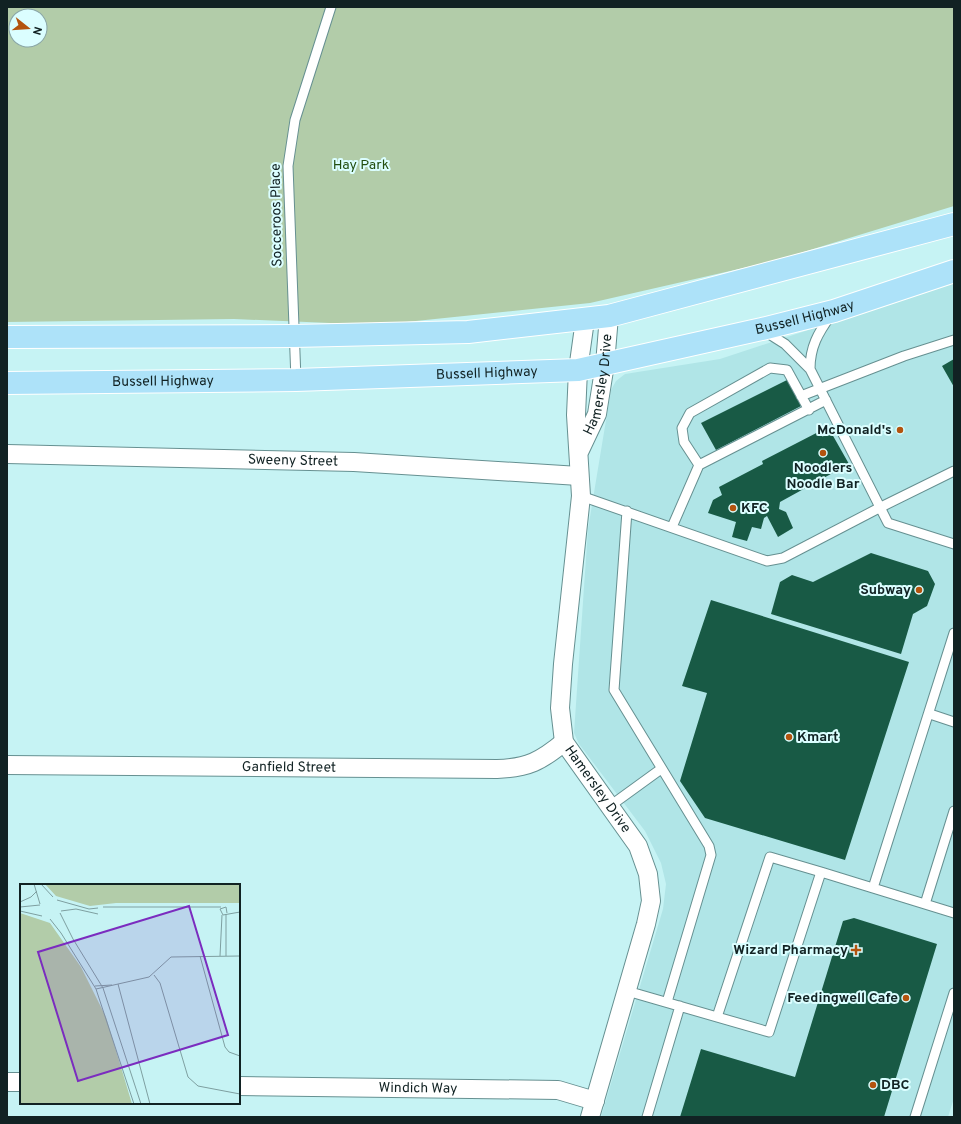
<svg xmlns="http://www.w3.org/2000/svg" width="961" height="1124" viewBox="0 0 961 1124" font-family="Overpass,sans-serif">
<rect width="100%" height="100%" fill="#c6f3f4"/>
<path fill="#b0e5e7" d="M 954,282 L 954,1098 L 948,1117 L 601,1117 L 663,909 L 666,884 L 661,863 L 645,831 L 579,744 L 574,733 L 588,529 L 611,390 L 616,381 L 625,374 L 720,359 Z"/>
<path fill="#b2cca9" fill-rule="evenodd" d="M 7,7 L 954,7 L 954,206 L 774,261 L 590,303 L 377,325 L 234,319 L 7,322 ZM 16,16 L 40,16 L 40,40 L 16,40 Z"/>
<path fill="#185a45" d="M 954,359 L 954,387 L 942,366 Z
M 787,380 L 801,406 L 716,450 L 701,423 Z
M 828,427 L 849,464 L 780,502 L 779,509 L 786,512 L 793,528 L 778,537 L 767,516 L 764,518 L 761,529 L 752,527 L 747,541 L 732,537 L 736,522 L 708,513 L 713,500 L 722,495 L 719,487 L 763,464 L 762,461 Z
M 871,553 L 928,571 L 935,584 L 927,606 L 913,614 L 901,654 L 771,614 L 780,582 L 792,575 L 813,582 Z
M 711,600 L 909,662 L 845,860 L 705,818 L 680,781 L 707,693 L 682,686 Z
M 854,918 L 937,944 L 884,1117 L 680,1117 L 701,1049 L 795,1077 L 843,921 Z"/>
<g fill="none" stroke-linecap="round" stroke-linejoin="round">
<g stroke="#669091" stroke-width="11">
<path id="lane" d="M 766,332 L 785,344 L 810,369 L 888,523 L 954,544
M 810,369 C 810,347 818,333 831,315
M 296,380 L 288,166 L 295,120 L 331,7
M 801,396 L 904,356 L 954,340
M 699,465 L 684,442 L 682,428 L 690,413 L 770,368 L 787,370 L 809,410
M 581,496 L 767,561 L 783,558 L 879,508 L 954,471
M 627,511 L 614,690 L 709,846 L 711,855 L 667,1002
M 672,527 L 699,465 L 826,400
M 930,714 L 954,722
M 610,806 L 661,769
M 821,872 L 954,913
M 873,888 L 954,633
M 925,904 L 954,811
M 627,991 L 769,1032 L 821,872 L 770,857 L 717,1017
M 647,1117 L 680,1006
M 915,1117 L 954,993"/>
</g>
<g stroke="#669091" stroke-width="20">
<g id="street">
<path id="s1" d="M 585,320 L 578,370 L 576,415 L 581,496 L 563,664 L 560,708 L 564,742 L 638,846 L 648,874 L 651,901 L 646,924 L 590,1117"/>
<path id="s2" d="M 580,450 L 597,414 L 605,364 L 609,316"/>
<path id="s3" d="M 7,454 L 354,462 L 579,476"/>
<path id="s4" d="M 7,765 L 497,769 C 528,768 541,761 564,742"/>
<path d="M 7,1082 L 21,1082"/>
<path id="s5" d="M 239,1086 L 558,1090 L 595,1101"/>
</g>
</g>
<g stroke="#fff" stroke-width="24">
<g id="primary">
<path d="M 7,337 L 294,336 L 468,332 L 609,316 L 954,224"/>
<path id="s6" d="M 7,383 L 296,380 L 578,370 L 762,329 L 834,311 L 954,271"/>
</g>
</g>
<use href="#lane" stroke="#fff" stroke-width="9"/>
<use href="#street" stroke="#fff" stroke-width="18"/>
<use href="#primary" stroke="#ade2f9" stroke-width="22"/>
</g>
<g fill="#b3530e" stroke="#dbfeff" stroke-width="1.5">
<circle cx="900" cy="430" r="4"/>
<circle cx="823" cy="453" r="4"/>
<circle cx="733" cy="508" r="4"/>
<circle cx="919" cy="590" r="4"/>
<circle cx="789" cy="737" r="4"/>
<path d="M854 944h4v4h4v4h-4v4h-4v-4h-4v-4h4z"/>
<circle cx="906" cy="998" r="4"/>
<circle cx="873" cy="1085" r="4"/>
</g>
<g text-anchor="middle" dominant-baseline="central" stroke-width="4" stroke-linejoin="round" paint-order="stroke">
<g font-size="14" fill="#224e0f" stroke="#dbfeff">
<text x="361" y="165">Hay Park</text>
</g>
<g font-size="14" fill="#112223" stroke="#dbfeff">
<text transform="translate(277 215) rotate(-91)">Socceroos Place</text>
<text stroke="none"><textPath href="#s6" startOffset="804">Bussell Highway</textPath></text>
<text stroke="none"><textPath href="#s6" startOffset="480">Bussell Highway</textPath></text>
<text stroke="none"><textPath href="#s6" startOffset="156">Bussell Highway</textPath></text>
<text stroke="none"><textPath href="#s2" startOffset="69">Hamersley Drive</textPath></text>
<text stroke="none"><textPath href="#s3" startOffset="286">Sweeny Street</textPath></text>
<text stroke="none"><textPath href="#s4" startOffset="282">Ganfield Street</textPath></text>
<text stroke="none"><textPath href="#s1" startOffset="482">Hamersley Drive</textPath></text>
<text stroke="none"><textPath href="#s5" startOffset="179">Windich Way</textPath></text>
</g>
<g font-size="14" font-weight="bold" fill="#112223" stroke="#dbfeff" text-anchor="end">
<text x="892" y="430">McDonald's</text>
<text x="823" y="468" text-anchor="middle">Noodlers<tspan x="823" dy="16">Noodle Bar</tspan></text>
<text x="741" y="508" text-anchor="start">KFC</text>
<text x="911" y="590">Subway</text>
<text x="797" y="737" text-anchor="start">Kmart</text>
<text x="848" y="950">Wizard Pharmacy</text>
<text x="898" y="998">Feedingwell Cafe</text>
<text x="881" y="1085" text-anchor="start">DBC</text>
</g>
</g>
<g transform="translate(20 884)">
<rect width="220" height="220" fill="#c6f3f4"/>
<path d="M 25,0 L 220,0 L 220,19 L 96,19 L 70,22 L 36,12 ZM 0,29 L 30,39 L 61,83 L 86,133 L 112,220 L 0,220 Z" fill="#b2cca9"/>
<path fill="none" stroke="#7e9fa0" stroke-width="1" d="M 14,0 L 20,20M 21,0 L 33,13M 37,16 L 69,25 L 78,24M 0,18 L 11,13 L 17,7M 0,23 L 20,21M 83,23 L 201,23M 0,27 L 22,32M 41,27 L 56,25 L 78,30M 40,29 L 53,55 L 83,104 L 121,220M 207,29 L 206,23 L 200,25 L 203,31 L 220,28M 206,30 L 206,72M 30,35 L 41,49 L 76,105 L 114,220M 180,72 L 205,163 L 209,168 L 220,172M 200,72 L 202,31M 134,91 L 140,99 L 168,193 L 178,202 L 220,210M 98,100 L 130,220M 75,102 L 92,101M 76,105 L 129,93 L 151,73 L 220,72"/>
<path fill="#7b2cbf" fill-opacity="0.15" stroke="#7b2cbf" stroke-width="2" d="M 169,22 L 208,151 L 58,197 L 18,68 Z"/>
<rect width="220" height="220" fill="none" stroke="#112223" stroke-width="2"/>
</g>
<rect width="961" height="1124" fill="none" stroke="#112223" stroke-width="16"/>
<g transform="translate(28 28) rotate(107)"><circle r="19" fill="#dbfeff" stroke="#8aa6a7"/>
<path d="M0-3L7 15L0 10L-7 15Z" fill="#b3530e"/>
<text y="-6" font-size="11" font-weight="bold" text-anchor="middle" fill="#112223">N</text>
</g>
</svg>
